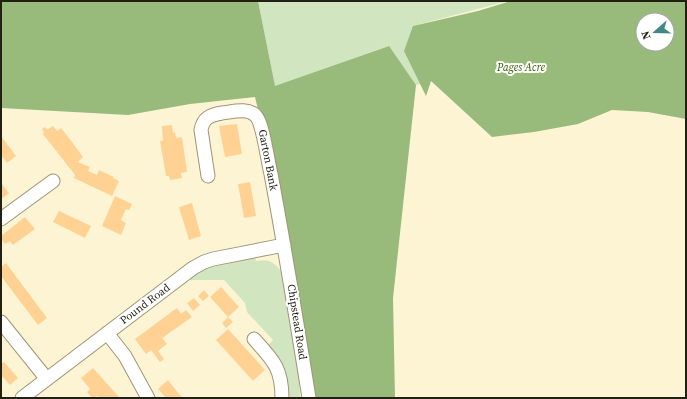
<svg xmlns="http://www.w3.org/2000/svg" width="687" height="399" viewBox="0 0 687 399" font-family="'Source Serif 4',serif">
<rect width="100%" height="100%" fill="#fdf4d4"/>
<path fill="#d1e6c0" d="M 258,1 L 508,1 L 413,26 L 431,81 L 416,85 L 388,46 L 275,87 Z
M 255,257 L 256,261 C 269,260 272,260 281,271 L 299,379 L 300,398 L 288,398 L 268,345 L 273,340 L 247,312 L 245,303 L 224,280 L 187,280 L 201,269 L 213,265 Z"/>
<path fill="#98ba7b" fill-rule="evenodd" d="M 1,1 L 258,1 L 275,86 L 389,46 L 416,85 L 393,298 L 395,398 L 316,398 L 290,245 L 255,97 L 190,104 L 128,115 L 1,108 Z
M 511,1 L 686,1 L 686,119 L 648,112 L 612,110 L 578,124 L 534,132 L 492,137 L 431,81 L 426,96 L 404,51 L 413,26 L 478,11 ZM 643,20 L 667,20 L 667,44 L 643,44 Z"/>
<path fill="#ffd294" d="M 237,124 L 242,154 L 225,157 L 219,126 Z
M 172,125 L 173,133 L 175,132 L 176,138 L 182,137 L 187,172 L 181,173 L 182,178 L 170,180 L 169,176 L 166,176 L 160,141 L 163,141 L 162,126 Z
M 53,126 L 57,131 L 61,128 L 69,138 L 83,157 L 78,162 L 90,167 L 88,171 L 97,175 L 99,170 L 114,177 L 113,178 L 119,181 L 112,196 L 74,178 L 75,175 L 43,134 L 44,132 L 42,129 L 45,127 L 47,130 Z
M 1,136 L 16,156 L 7,163 L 1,155 Z
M 250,182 L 256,216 L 244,218 L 238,184 Z
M 1,183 L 9,193 L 1,199 Z
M 115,196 L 132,204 L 129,210 L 126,209 L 121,220 L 126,223 L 121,235 L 102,226 Z
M 192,203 L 201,236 L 189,240 L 179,207 Z
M 59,211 L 91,226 L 85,238 L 53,222 Z
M 25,217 L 35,229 L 13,245 L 10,241 L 5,244 L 1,239 L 1,236 Z
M 6,263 L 47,318 L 38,325 L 1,276 L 1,267 Z
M 221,287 L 239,307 L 228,317 L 210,297 Z
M 204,290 L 209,296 L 203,301 L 198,296 Z
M 194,298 L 200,305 L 193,311 L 187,303 Z
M 177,308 L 181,314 L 186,310 L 192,317 L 162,338 L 167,344 L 158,351 L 164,359 L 160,362 L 151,350 L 146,354 L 135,339 Z
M 228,317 L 233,322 L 226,328 L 222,323 Z
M 228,329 L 265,370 L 253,381 L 216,340 Z
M 4,362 L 18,378 L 10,385 L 3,377 L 1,378 L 1,364 Z
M 93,368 L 120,398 L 99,398 L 98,396 L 92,398 L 87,392 L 90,389 L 81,378 Z
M 168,380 L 179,394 L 183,398 L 166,398 L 158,389 Z"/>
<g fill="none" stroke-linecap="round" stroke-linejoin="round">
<g stroke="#9e9577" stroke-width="15">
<path id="minor" d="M 208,176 L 201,130 C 203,118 210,115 222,113 C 232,112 248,107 256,116 C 263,123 268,163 271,174 C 285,249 297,323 309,398
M 1,219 L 53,181
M 1,322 L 46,378
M 107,333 L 125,356 L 148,398
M 254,339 C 273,360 282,368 282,398
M 22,398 L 193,268 L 204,262 L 213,259 L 284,245"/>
</g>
<use href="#minor" stroke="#fff" stroke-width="13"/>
</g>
<g text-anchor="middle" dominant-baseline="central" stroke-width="4" stroke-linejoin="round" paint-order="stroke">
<g font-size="11" font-style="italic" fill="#3a6100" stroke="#fff">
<text x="521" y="67">Pages Acre</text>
</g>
<g font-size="11" fill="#221f13" stroke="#fff">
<text transform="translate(268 160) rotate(79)">Garton Bank</text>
<text transform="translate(145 304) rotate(-37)">Pound Road</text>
<text transform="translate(297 322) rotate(81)">Chipstead Road</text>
</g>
</g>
<rect width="687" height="399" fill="none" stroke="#221f13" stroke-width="4"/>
<g transform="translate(655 32) rotate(250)"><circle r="19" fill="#ffffff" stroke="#a7a5a1"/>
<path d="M0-3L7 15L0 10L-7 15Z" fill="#408885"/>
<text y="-6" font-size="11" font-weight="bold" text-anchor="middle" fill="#221f13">N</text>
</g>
</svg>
